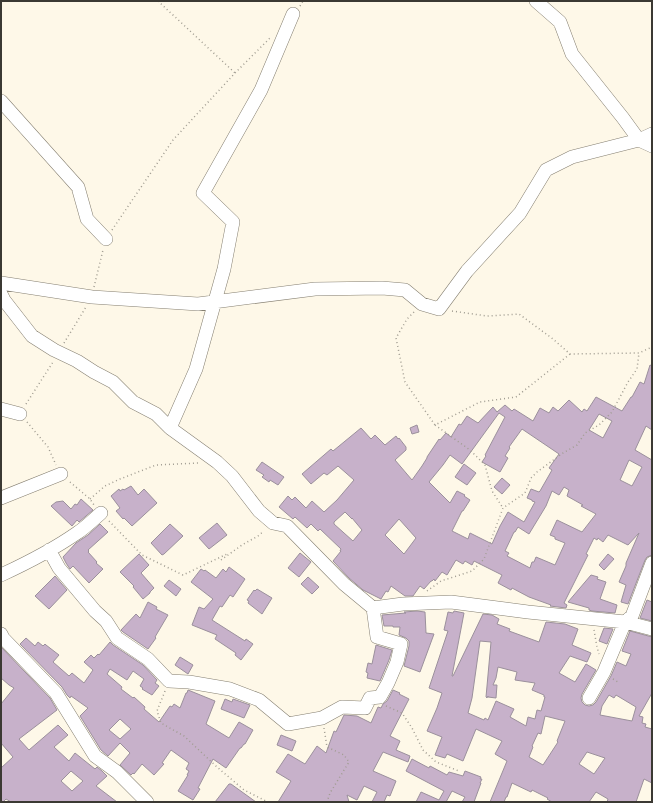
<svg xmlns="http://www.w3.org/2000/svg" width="653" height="803" viewBox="0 0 653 803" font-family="'PT Sans Narrow',sans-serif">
<rect width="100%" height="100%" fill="#fef8e8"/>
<path fill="#c7b1ca" stroke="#9b909c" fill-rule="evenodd" d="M 650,365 L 652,366 L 652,430 L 646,426 L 635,450 L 652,460 L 652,555 L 647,557 L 645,560 L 628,604 L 621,602 L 626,585 L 619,582 L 626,566 L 626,563 L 639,533 L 628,545 L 608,535 L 603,542 L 598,538 L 597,540 L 594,538 L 586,554 L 588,555 L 564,603 L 567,605 L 566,608 L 550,606 L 551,605 L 529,597 L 512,588 L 511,590 L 498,583 L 502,575 L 474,561 L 472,565 L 465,561 L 463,564 L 456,560 L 447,575 L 442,572 L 435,581 L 434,579 L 432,581 L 431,581 L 424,589 L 420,586 L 413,596 L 405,596 L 391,586 L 388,592 L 386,591 L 381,599 L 363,590 L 349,578 L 333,561 L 341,551 L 340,551 L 341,549 L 320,529 L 318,531 L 311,524 L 307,528 L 295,517 L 293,519 L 279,507 L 288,496 L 292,500 L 295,497 L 306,508 L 312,501 L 324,512 L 337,500 L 354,480 L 338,466 L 327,475 L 324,473 L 311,484 L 302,474 L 331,449 L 333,451 L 361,428 L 371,439 L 375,435 L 385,445 L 396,436 L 398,439 L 399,438 L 406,447 L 406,450 L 395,460 L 412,480 L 422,466 L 427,458 L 427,457 L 439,439 L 440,440 L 446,433 L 451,437 L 459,424 L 461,425 L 467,416 L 478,423 L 493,407 L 497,412 L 505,405 L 512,411 L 514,409 L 533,421 L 540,408 L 549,413 L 553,407 L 558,411 L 569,400 L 582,412 L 584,409 L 587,411 L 596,397 L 622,411 L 631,397 L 632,397 L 640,382 L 644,384 ZM 499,413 L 505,417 L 485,455 L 486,456 L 482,462 L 500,472 L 508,458 L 505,456 L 510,448 L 509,447 L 522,429 L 559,454 L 549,468 L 552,470 L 540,491 L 539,492 L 531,489 L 527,498 L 532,500 L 532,501 L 535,502 L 524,522 L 508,512 L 500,526 L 492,544 L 470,533 L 468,539 L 452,531 L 462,511 L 463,511 L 470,500 L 464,496 L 465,495 L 457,491 L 450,503 L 429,482 L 443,465 L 450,455 L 462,464 ZM 599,414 L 612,421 L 603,438 L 589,430 ZM 629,460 L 642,467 L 632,486 L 620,480 ZM 564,487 L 569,490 L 567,496 L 583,505 L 581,506 L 596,514 L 582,532 L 557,520 L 550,535 L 555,537 L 555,539 L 565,543 L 555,565 L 536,557 L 534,562 L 532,562 L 530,568 L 507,556 L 509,553 L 505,551 L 514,532 L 515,532 L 518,527 L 529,534 L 546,506 L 552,491 L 559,495 ZM 345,512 L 352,519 L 352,518 L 362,530 L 353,541 L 334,524 L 334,522 ZM 399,519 L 416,538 L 404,554 L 385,535 Z
M 417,425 L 419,432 L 412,434 L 410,428 Z
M 262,462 L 284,477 L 278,485 L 270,480 L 269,482 L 262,477 L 264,475 L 256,470 Z
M 464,464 L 476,473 L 467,485 L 455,477 Z
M 502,478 L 510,485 L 502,494 L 494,487 Z
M 131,486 L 138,495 L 144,489 L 157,503 L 132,526 L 124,518 L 123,519 L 116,511 L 120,508 L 111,496 L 119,489 L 120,491 L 123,489 L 124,490 Z
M 81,499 L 93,510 L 79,522 L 77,520 L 72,526 L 51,506 L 56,502 L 63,501 L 71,509 L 75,504 L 77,505 Z
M 217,523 L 227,535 L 209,549 L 199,538 Z
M 100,524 L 108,532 L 88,550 L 89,551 L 88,552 L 97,562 L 96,563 L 103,569 L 89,583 L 73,566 L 70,569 L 66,563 L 63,557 L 76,543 L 88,535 Z
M 170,524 L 183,536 L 164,554 L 162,555 L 151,543 Z
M 300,553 L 311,562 L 299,577 L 288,568 Z
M 139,554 L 149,565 L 141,573 L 154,588 L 150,592 L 150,593 L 143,599 L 133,587 L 134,586 L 120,572 Z
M 608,554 L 614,559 L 604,570 L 599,565 Z
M 229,567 L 245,579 L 233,597 L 230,595 L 222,607 L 220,606 L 212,620 L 245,641 L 246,639 L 253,644 L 241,660 L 235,655 L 236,653 L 215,639 L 217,635 L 192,625 L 199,607 L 204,609 L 213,599 L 191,582 L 201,569 L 204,571 L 205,570 L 216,578 L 223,569 L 226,572 Z
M 591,575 L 598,577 L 597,579 L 606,582 L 600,599 L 617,605 L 615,613 L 592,611 L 589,610 L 589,608 L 568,602 Z
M 55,576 L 67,590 L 49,609 L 35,596 Z
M 308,577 L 319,587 L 312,594 L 301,584 Z
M 169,580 L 181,589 L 176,596 L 164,586 Z
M 257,589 L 272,598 L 262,614 L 248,603 L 249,601 L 247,600 L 254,590 L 255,591 Z
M 647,600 L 652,602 L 652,621 L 640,618 Z
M 148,602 L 157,607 L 156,609 L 168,615 L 155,637 L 156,638 L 148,649 L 123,632 L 121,630 L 136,614 L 140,618 Z
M 417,611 L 425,612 L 426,633 L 434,634 L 420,672 L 404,666 L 409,646 L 409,641 L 406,638 L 399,635 L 400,627 L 393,627 L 393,626 L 384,626 L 382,615 L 406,613 L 404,612 Z
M 454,611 L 464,613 L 452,676 L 453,676 L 483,614 L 492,615 L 499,619 L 497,624 L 510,629 L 509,631 L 539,642 L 546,622 L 565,624 L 578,629 L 572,645 L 591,653 L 587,662 L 570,656 L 559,673 L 575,682 L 586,664 L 596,670 L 582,694 L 581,698 L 582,702 L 585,705 L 589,706 L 593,705 L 596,702 L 611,676 L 617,662 L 626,666 L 631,654 L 622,651 L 630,631 L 652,637 L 652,693 L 639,716 L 643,717 L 642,723 L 646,724 L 645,727 L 652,729 L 652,783 L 644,779 L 636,802 L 607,802 L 608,799 L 596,792 L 589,802 L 552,802 L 547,799 L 548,798 L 532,790 L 531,792 L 512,783 L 507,797 L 506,797 L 504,802 L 490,802 L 507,761 L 495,754 L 502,741 L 476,729 L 463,761 L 447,754 L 445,758 L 435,755 L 442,737 L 427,731 L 437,708 L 442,693 L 429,688 L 448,631 L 444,630 L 448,612 L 453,613 ZM 480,641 L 491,642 L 486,697 L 487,698 L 488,696 L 488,697 L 496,698 L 497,685 L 493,685 L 496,678 L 498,667 L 517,672 L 515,680 L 535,683 L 532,690 L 544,695 L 544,697 L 545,697 L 541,711 L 537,710 L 535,719 L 528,717 L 526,726 L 510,717 L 514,709 L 496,701 L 488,720 L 485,718 L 484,720 L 468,713 L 472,698 ZM 609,695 L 614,698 L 616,695 L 636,707 L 632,721 L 600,715 L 602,706 ZM 545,716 L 565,721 L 557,741 L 558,742 L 543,765 L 529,757 L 533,747 L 532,746 L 538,733 L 541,734 ZM 587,752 L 605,758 L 594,774 L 579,764 Z
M 604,628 L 613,629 L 607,644 L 599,641 Z
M 26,638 L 35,646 L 38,642 L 43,646 L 45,644 L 46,645 L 59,655 L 53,662 L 69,676 L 72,673 L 84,683 L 93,670 L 84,662 L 91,655 L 94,658 L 98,654 L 99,655 L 110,642 L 113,645 L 143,665 L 157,680 L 155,683 L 159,686 L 152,695 L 142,689 L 143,688 L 140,686 L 144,679 L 133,671 L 127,680 L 110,669 L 107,674 L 122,687 L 121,689 L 133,698 L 134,697 L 145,707 L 144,709 L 159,722 L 170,706 L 172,707 L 174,704 L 180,708 L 186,693 L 187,693 L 188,690 L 215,701 L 206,724 L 229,738 L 239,722 L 253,730 L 245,744 L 244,744 L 241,748 L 240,748 L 226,768 L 213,759 L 198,788 L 200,789 L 193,800 L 178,791 L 188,775 L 187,775 L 189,771 L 186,769 L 189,763 L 171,750 L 162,763 L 164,764 L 154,775 L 142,764 L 134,774 L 133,773 L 131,775 L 120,765 L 130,753 L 120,743 L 108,756 L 101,750 L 80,716 L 88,708 L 71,696 L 70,698 L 67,695 L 62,687 L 20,644 ZM 120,719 L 131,729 L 120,739 L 109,730 Z
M 376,645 L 392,650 L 389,660 L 380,681 L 367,678 L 368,673 L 366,672 L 368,663 L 372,664 Z
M 1,647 L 50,698 L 57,710 L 19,739 L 29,750 L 58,725 L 68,735 L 54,747 L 69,761 L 75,753 L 95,769 L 97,767 L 102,771 L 107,776 L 96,786 L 117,802 L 11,802 L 6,799 L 3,802 L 1,802 L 1,768 L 13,757 L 1,743 L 1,704 L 14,688 L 9,685 L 1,678 ZM 71,771 L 83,781 L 72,791 L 61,781 Z
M 180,657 L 193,665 L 188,674 L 175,665 Z
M 393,690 L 400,693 L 399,694 L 409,699 L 390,736 L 400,741 L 396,750 L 410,756 L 408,762 L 383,752 L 373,771 L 396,781 L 390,796 L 387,795 L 384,802 L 372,802 L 377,792 L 364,786 L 357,800 L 347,795 L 349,802 L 278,802 L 291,781 L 276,772 L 288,754 L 305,764 L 317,746 L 326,753 L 334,731 L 336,732 L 344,715 L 357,716 L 371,723 L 378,707 L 381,708 L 383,704 L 387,701 Z
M 225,699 L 232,702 L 233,699 L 250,705 L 244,718 L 221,709 Z
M 281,735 L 296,741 L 292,751 L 277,745 Z
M 412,759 L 429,768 L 430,766 L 447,775 L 449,772 L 463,776 L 465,771 L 481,777 L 480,779 L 482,779 L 480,783 L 481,783 L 474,802 L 462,802 L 465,797 L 452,791 L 446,802 L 416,802 L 421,792 L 439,800 L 444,791 L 406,771 Z
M 229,784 L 231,784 L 256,802 L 215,802 Z"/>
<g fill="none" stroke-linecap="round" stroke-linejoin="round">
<g stroke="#857f71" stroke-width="14">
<path id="minor" d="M 536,1 L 560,22 L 572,54 L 623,118 L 639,140 L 652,134
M 293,14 L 261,90 L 203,193 L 233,222 L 224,269 L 196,369 L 170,428 L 217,462 L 232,476 L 259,511 L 273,523 L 287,526 L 344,584 L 373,608
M 1,101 L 78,187 L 87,219 L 106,239
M 1,283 L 92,297 L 198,304 L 315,289 L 382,288 L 405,290 L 422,304 L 439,309 L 467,271 L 520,213 L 546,170 L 572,157 L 639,140 L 652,146
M 1,294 L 4,300 L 32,336 L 54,350 L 77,361 L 94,372 L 113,382 L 133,402 L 156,414 L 170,428
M 1,409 L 20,414
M 1,498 L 61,474
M 49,550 L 59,568 L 95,611 L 106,621 L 117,638 L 148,659 L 169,681 L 189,682 L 230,689 L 259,700 L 288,724 L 322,718 L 342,707 L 365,708 L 370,698 L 380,697 L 388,683 L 397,662 L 401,644 L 377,637 L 373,608 L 403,604 L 451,602 L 528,612 L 625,622 L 652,629
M 1,575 C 27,563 54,549 77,533 C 85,528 93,520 101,513
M 1,634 L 3,638 L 56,693 L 95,756 L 117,772 L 147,802
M 589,698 L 604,672 L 625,622 L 632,616 L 652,563"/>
</g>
<path stroke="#a09c91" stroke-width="1.5" stroke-dasharray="1 3" stroke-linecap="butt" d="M 158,1 L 235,73
M 300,6 L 303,1
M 112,230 L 173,140 L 235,73 L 270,38
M 94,287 L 103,250
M 452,311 L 487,316 L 519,314 L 553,339 L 570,354 L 639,353 L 652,347
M 414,312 L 407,319 L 396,338 L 405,382 L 435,425 L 480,402 L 516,397 L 570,354
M 64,343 L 86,307
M 26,404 L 53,362
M 27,422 L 48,447 L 56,465
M 435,425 L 470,450 L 485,465 L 492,491 L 503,508
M 70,482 L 90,499 L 94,505
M 90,499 L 105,486 L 120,479 L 156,465 L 199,463
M 109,521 L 142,555 L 183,575 L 227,554
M 221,560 L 242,545 L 258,536 L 264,531
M 427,591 L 441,581 L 472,571 L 484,559 L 503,508 L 525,493 L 531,478 L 537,472 L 563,453 L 577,445 L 585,433 L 599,425 L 612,412 L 628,382 L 637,369 L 639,353
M 594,630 L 597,647 L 599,654
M 613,679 L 618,682
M 165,691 L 157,711 L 161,723 L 184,736 L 217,767 L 244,790 L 268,802
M 386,706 L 402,713 L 412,728 L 423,750 L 436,762 L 459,771
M 324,728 L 327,747 L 344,755 L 349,762 L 330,793 L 327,802"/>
<use href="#minor" stroke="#fff" stroke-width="13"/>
</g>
<rect width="653" height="803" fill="none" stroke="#3b3933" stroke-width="4"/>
</svg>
